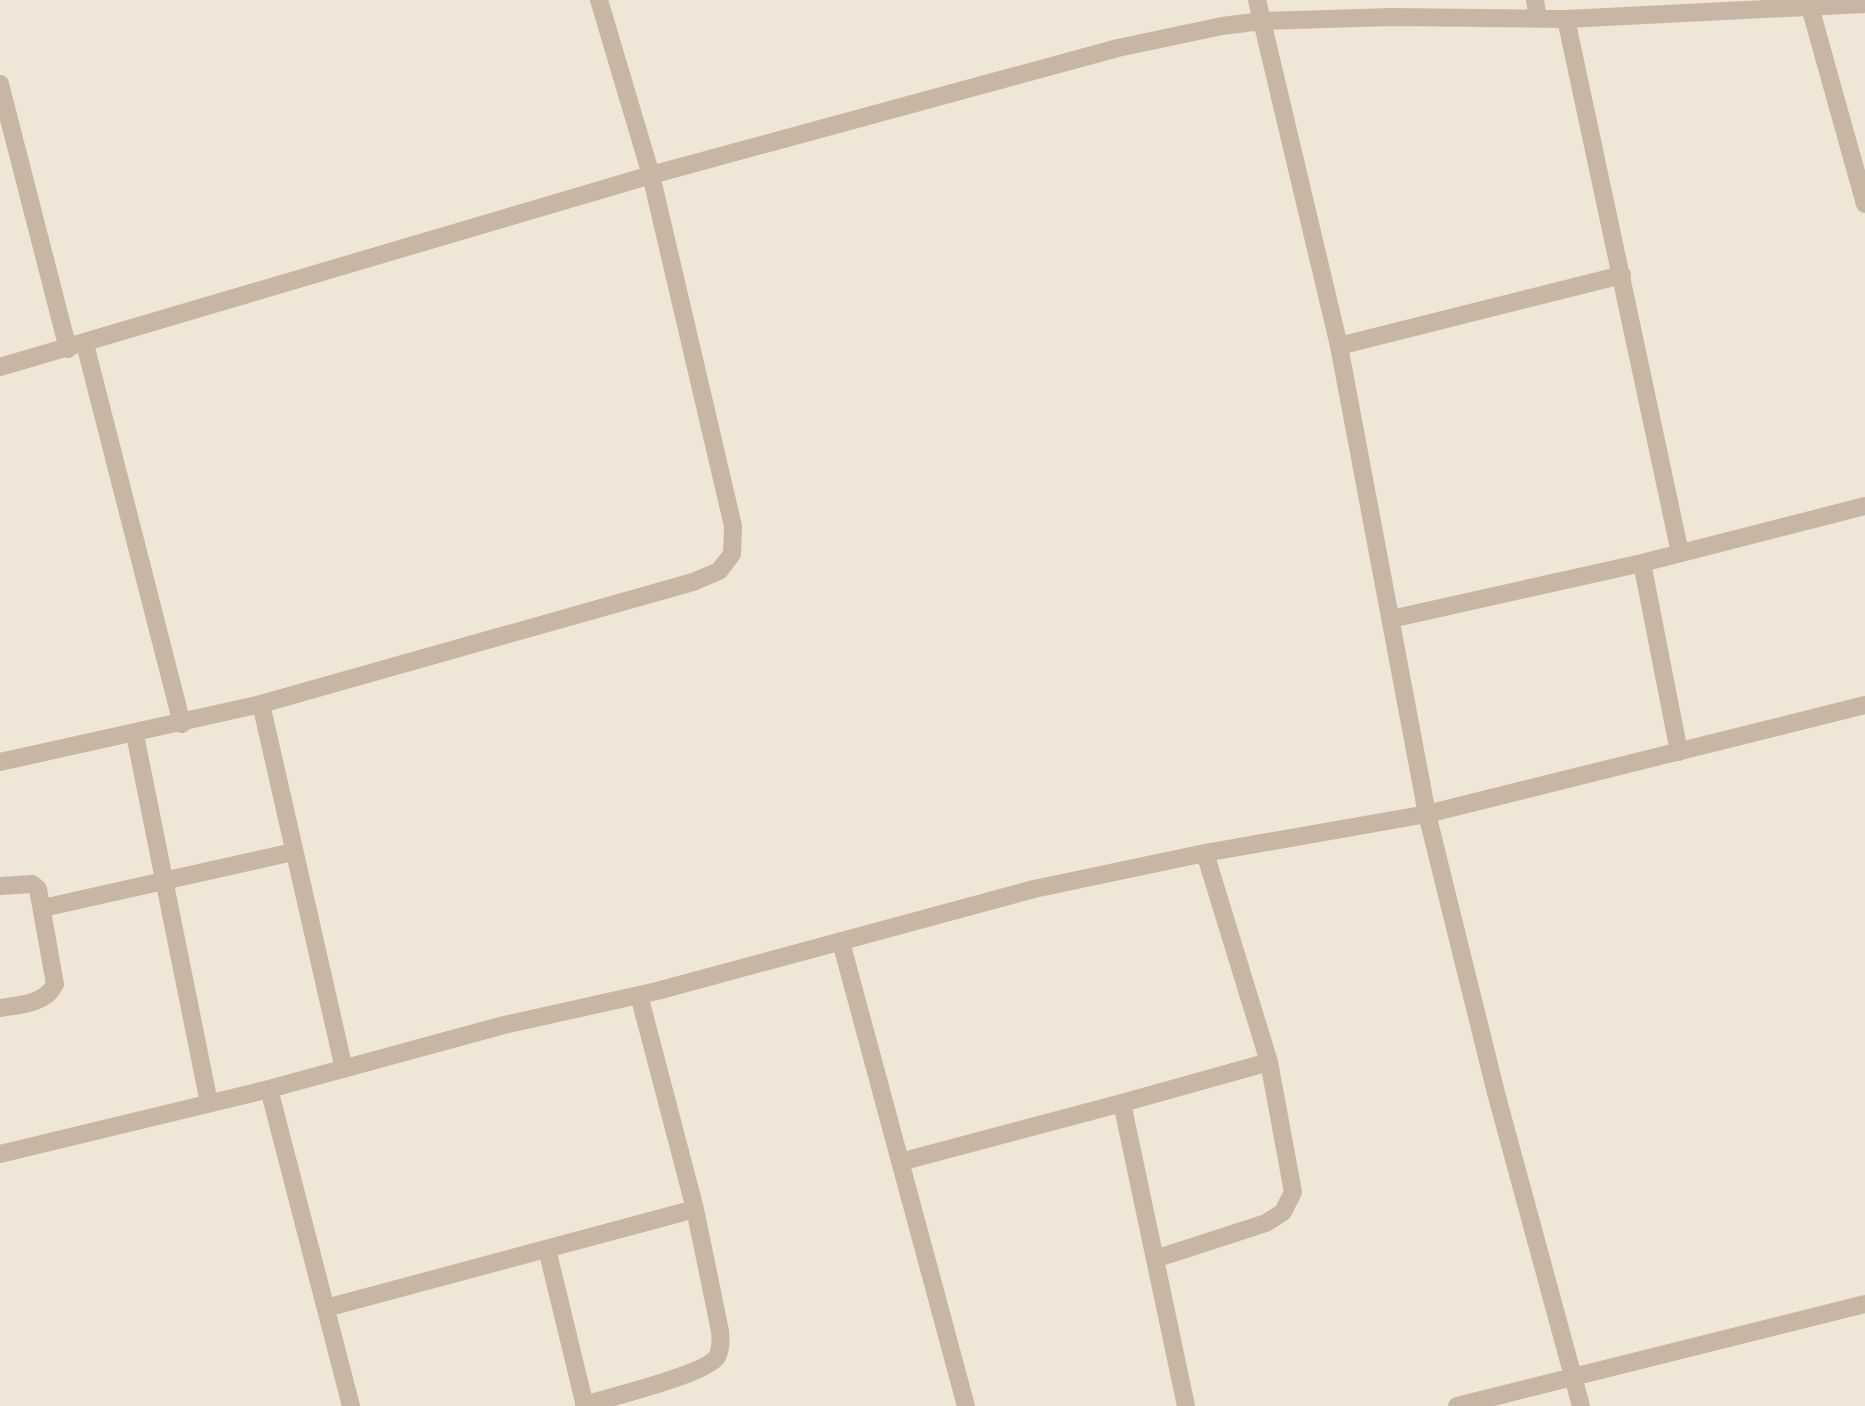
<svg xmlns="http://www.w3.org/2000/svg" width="1865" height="1406" viewBox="0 0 1865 1406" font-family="Signika,sans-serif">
<rect width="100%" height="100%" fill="#f0e6d7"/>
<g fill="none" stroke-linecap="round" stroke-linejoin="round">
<path stroke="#c8b6a4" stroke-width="18" d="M 1257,0 L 1339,346 L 1427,814 L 1496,1093 L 1581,1406
M 1535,0 L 1538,18
M 1810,7 L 1865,204
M 1566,19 L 1680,553
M 0,84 L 68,349
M 85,344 L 182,724
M 1339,346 L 1622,275
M 0,367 L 651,175 L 1118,48 L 1222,26 L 1262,21 L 1392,17 L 1566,19 L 1865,4
M 1642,563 L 1679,752
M 1391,619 L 1642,563 L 1865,506
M 261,704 L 344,1069
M 135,735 L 209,1103
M 0,762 L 261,704 L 693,582 L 719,571 L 732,554 L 733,526 L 651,175 L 599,0
M 0,886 L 32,884 L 38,889 L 55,984 C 46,1004 19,1005 0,1008
M 43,908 L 293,852
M 841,942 L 966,1406
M 269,1089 L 351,1406
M 0,1154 L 269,1089 L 504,1025 L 657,991 L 1034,889 L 1205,853 L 1427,814 L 1865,705
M 900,1162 L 1122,1103
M 547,1249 L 585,1406
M 1155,1259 L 1266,1223 L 1283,1212 L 1293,1192 L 1269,1062
M 326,1308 L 695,1209 L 639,995
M 584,1405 C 608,1398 706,1374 717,1357 C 721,1349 721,1340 720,1331 L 695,1209
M 1186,1406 L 1122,1103 L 1269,1062 L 1205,853
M 1457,1406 L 1865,1304"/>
</g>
</svg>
